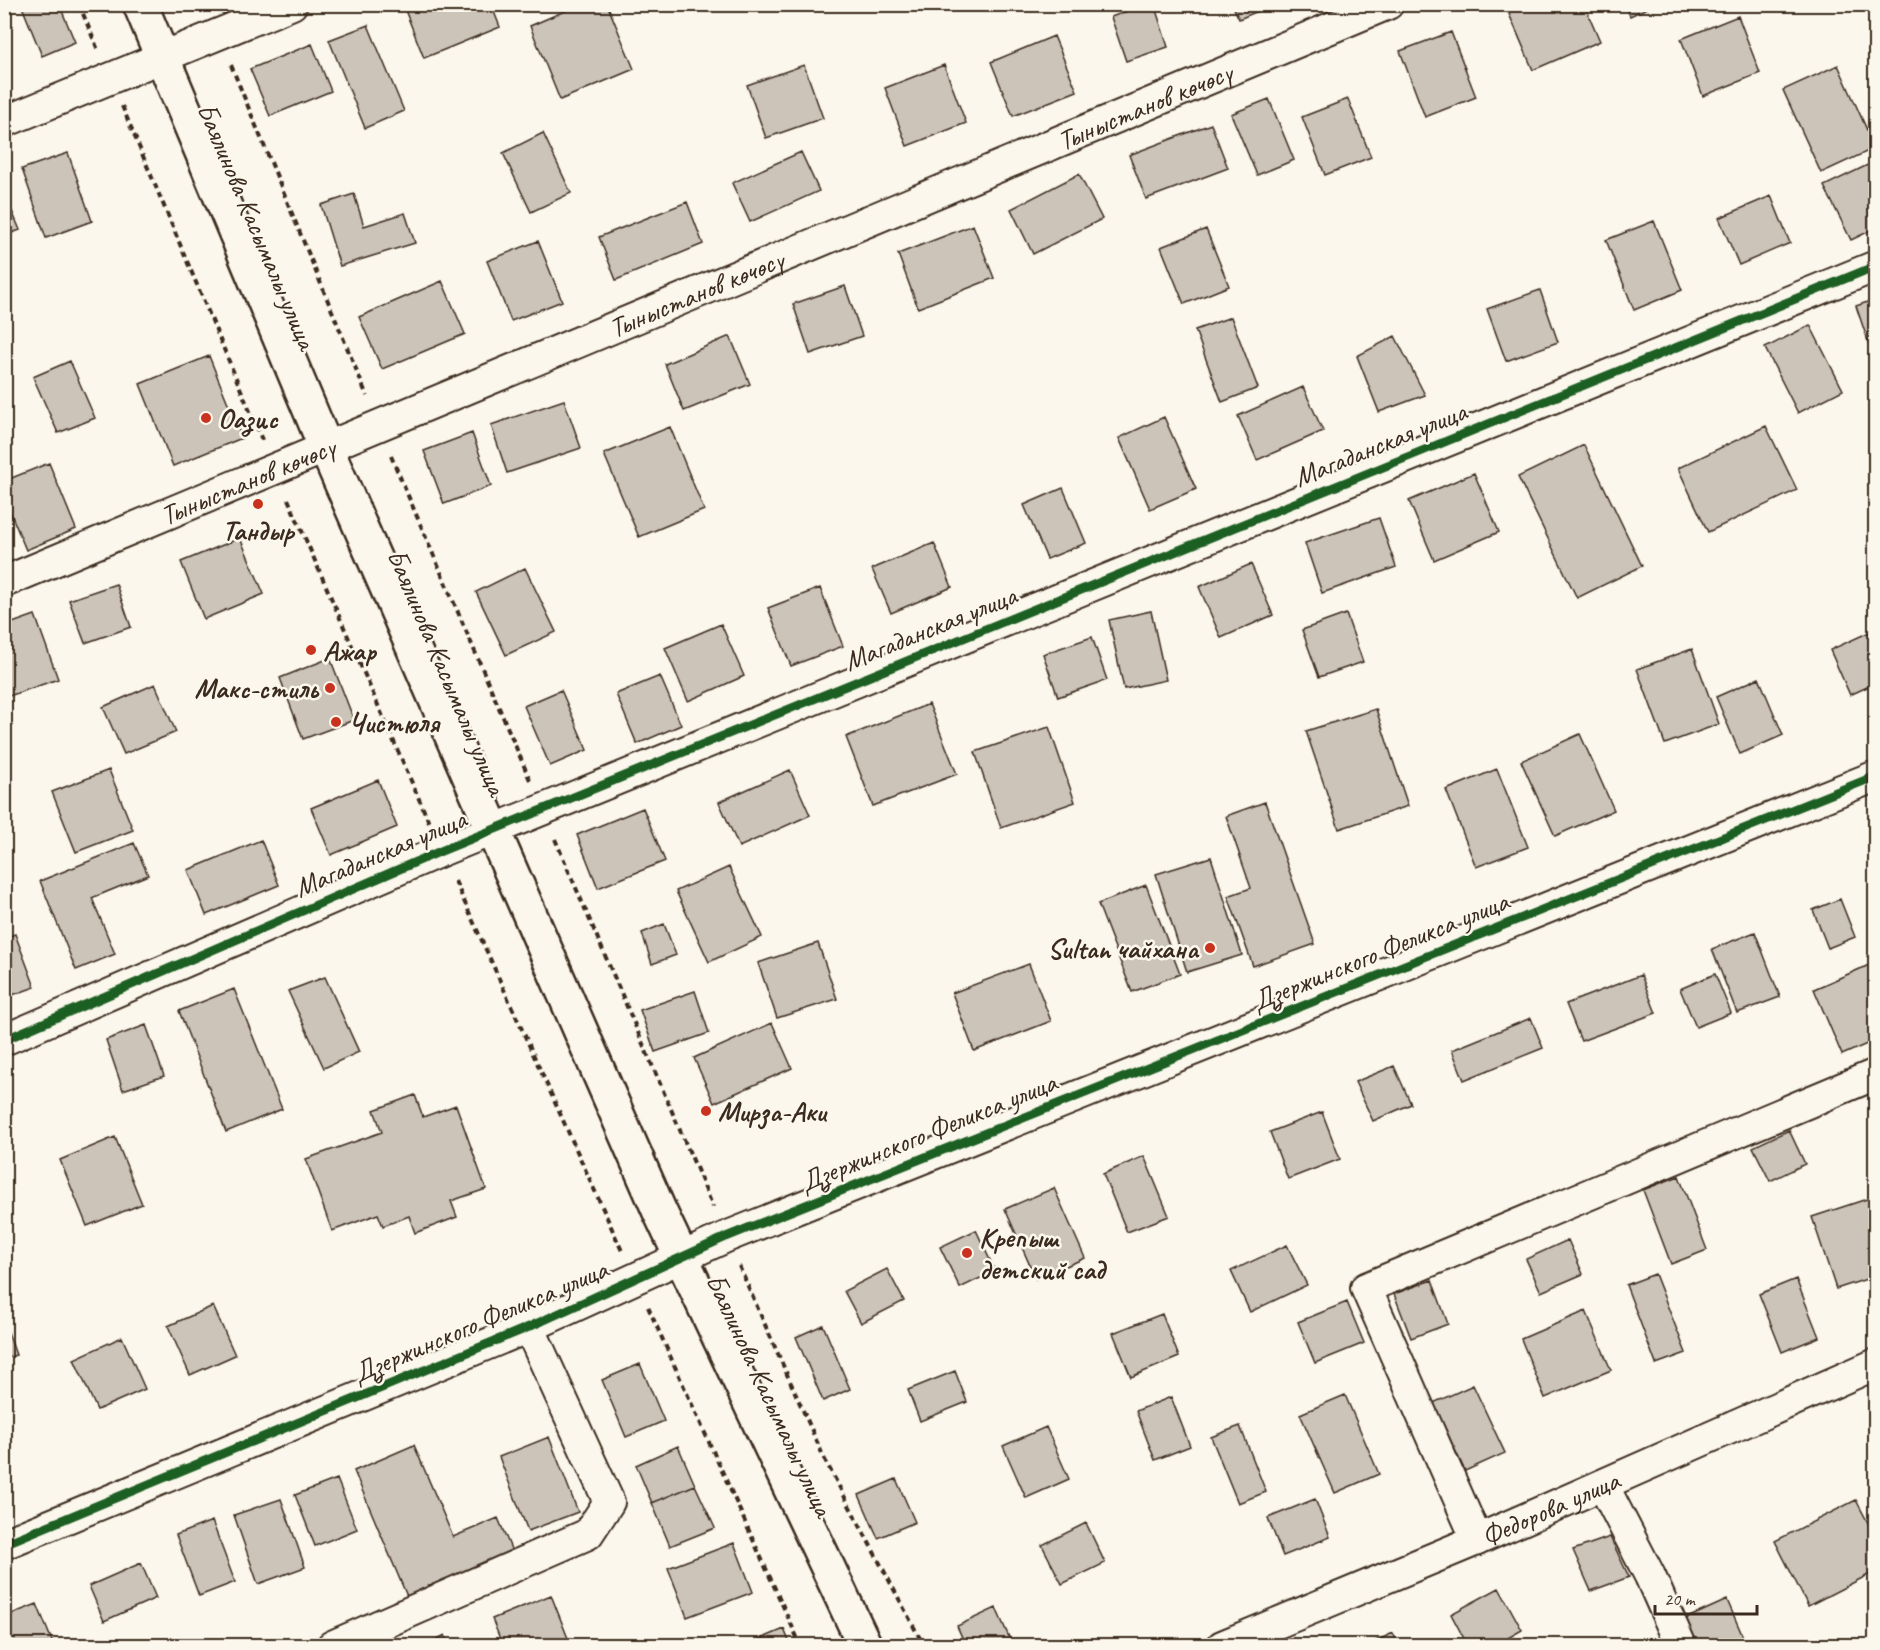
<svg xmlns="http://www.w3.org/2000/svg" width="1880" height="1650" viewBox="0 0 1880 1650" font-family="Caveat,sans-serif">
<rect width="100%" height="100%" fill="#fbf7ec"/>
<filter id="ink" filterUnits="userSpaceOnUse"><feTurbulence type="fractalNoise" baseFrequency=".0167" numOctaves="2"/><feDisplacementMap in="SourceGraphic" scale="12" xChannelSelector="R" yChannelSelector="G"/><feConvolveMatrix kernelMatrix="1 2 1 2 8 2 1 2 1" color-interpolation-filters="sRGB"/></filter>
<g filter="url(#ink)">
<path fill="#ccc4b9" stroke="#3b2a1e" stroke-width="1.5" d="M 21,4 L 59,4 L 75,42 L 42,56 Z
M 417,4 L 491,4 L 500,27 L 424,58 L 405,10 Z
M 581,4 L 607,4 L 634,69 L 560,100 L 530,26 Z
M 1147,4 L 1154,4 L 1168,47 L 1126,61 L 1111,17 Z
M 1232,4 L 1275,4 L 1239,19 Z
M 1517,4 L 1584,4 L 1600,41 L 1533,70 L 1507,9 Z
M 1625,4 L 1656,4 L 1630,16 Z
M 1738,16 L 1760,73 L 1703,96 L 1681,39 Z
M 368,25 L 404,111 L 365,128 L 329,40 Z
M 1451,32 L 1476,97 L 1425,117 L 1400,51 Z
M 1054,36 L 1077,91 L 1013,116 L 991,62 Z
M 312,44 L 331,91 L 270,116 L 250,69 Z
M 804,65 L 823,118 L 766,138 L 747,85 Z
M 944,65 L 966,123 L 907,146 L 885,88 Z
M 1838,65 L 1875,148 L 1821,173 L 1783,90 Z
M 1269,99 L 1294,160 L 1257,175 L 1231,114 Z
M 1348,99 L 1371,157 L 1325,175 L 1302,117 Z
M 1211,124 L 1228,168 L 1146,199 L 1129,155 Z
M 543,133 L 571,193 L 531,212 L 503,153 Z
M 801,152 L 819,191 L 750,222 L 732,183 Z
M 68,153 L 92,221 L 46,238 L 22,169 Z
M 1876,161 L 1876,228 L 1851,240 L 1824,186 Z
M 1079,174 L 1102,219 L 1033,254 L 1011,209 Z
M 4,192 L 20,230 L 4,236 Z
M 354,194 L 364,226 L 405,213 L 415,243 L 340,266 L 321,205 Z
M 1771,196 L 1790,243 L 1739,265 L 1719,218 Z
M 687,202 L 703,244 L 616,280 L 599,237 Z
M 1654,221 L 1682,290 L 1634,310 L 1606,240 Z
M 973,225 L 994,278 L 918,308 L 898,254 Z
M 1206,229 L 1229,286 L 1184,304 L 1161,247 Z
M 538,241 L 562,301 L 511,321 L 487,261 Z
M 442,281 L 465,334 L 382,369 L 359,317 Z
M 845,286 L 862,336 L 810,354 L 793,304 Z
M 1540,290 L 1558,342 L 1506,361 L 1487,309 Z
M 1876,299 L 1876,358 L 1874,359 L 1856,306 Z
M 1231,317 L 1258,388 L 1222,402 L 1195,330 Z
M 1810,325 L 1843,390 L 1798,413 L 1765,348 Z
M 730,336 L 750,384 L 684,411 L 665,364 Z
M 1395,336 L 1425,395 L 1379,412 L 1357,356 Z
M 209,356 L 242,438 L 173,466 L 140,384 Z
M 70,361 L 95,418 L 58,433 L 33,377 Z
M 1303,387 L 1323,431 L 1257,460 L 1238,416 Z
M 564,400 L 581,448 L 507,473 L 491,425 Z
M 1164,417 L 1196,489 L 1150,509 L 1119,438 Z
M 1766,426 L 1797,490 L 1708,532 L 1678,468 Z
M 670,427 L 704,510 L 639,537 L 604,454 Z
M 472,433 L 491,486 L 444,504 L 424,451 Z
M 1584,445 L 1642,566 L 1577,598 L 1518,477 Z
M 49,463 L 76,529 L 26,550 L 4,497 L 4,481 Z
M 1474,473 L 1499,532 L 1434,560 L 1409,501 Z
M 1063,488 L 1086,543 L 1047,559 L 1024,505 Z
M 1379,518 L 1396,567 L 1322,593 L 1305,543 Z
M 240,538 L 264,594 L 204,619 L 181,562 Z
M 934,543 L 952,587 L 891,613 L 872,569 Z
M 1251,564 L 1273,615 L 1221,638 L 1199,587 Z
M 525,568 L 556,632 L 506,655 L 476,592 Z
M 116,584 L 131,627 L 85,643 L 69,600 Z
M 820,588 L 843,646 L 791,666 L 768,608 Z
M 1151,611 L 1166,680 L 1124,689 L 1109,620 Z
M 1346,614 L 1363,662 L 1319,677 L 1302,630 Z
M 35,615 L 58,679 L 6,697 L 4,692 L 4,626 Z
M 721,624 L 744,676 L 688,701 L 665,648 Z
M 1876,629 L 1876,683 L 1850,695 L 1830,650 Z
M 1092,637 L 1107,680 L 1058,697 L 1043,654 Z
M 1692,649 L 1719,724 L 1665,744 L 1637,669 Z
M 330,658 L 354,720 L 303,739 L 280,678 Z
M 660,676 L 681,725 L 637,744 L 616,694 Z
M 1759,678 L 1783,735 L 1740,754 L 1716,697 Z
M 155,684 L 176,732 L 124,754 L 103,707 Z
M 561,690 L 587,750 L 550,766 L 524,706 Z
M 929,704 L 957,774 L 873,806 L 846,737 Z
M 1376,709 L 1408,806 L 1339,829 L 1306,731 Z
M 1049,727 L 1075,802 L 1001,828 L 975,752 Z
M 1580,734 L 1614,810 L 1555,836 L 1521,761 Z
M 1497,769 L 1528,847 L 1476,867 L 1446,790 Z
M 109,770 L 133,830 L 76,852 L 52,792 Z
M 790,770 L 810,815 L 739,847 L 719,802 Z
M 378,780 L 397,827 L 331,855 L 311,808 Z
M 1265,802 L 1315,944 L 1253,966 L 1228,896 L 1251,888 L 1226,816 Z
M 643,808 L 665,861 L 598,888 L 577,835 Z
M 261,840 L 279,885 L 206,915 L 188,870 Z
M 134,843 L 148,875 L 92,898 L 115,954 L 76,970 L 40,881 Z
M 1211,857 L 1242,955 L 1187,972 L 1156,874 Z
M 729,867 L 762,937 L 709,962 L 676,891 Z
M 1146,885 L 1180,974 L 1132,992 L 1098,904 Z
M 1840,899 L 1855,937 L 1828,948 L 1813,910 Z
M 664,924 L 676,955 L 652,964 L 642,933 Z
M 1755,932 L 1780,997 L 1737,1013 L 1712,949 Z
M 15,934 L 35,987 L 4,998 L 4,938 Z
M 818,943 L 837,999 L 777,1018 L 758,963 Z
M 1876,962 L 1876,1040 L 1842,1055 L 1814,989 Z
M 1029,964 L 1051,1021 L 974,1051 L 952,993 Z
M 1715,974 L 1731,1013 L 1696,1027 L 1680,989 Z
M 1641,975 L 1656,1013 L 1581,1041 L 1566,1004 Z
M 325,977 L 359,1052 L 324,1068 L 288,991 Z
M 234,989 L 282,1109 L 226,1132 L 179,1011 Z
M 695,991 L 709,1033 L 655,1052 L 640,1010 Z
M 1531,1018 L 1543,1048 L 1464,1080 L 1452,1050 Z
M 772,1023 L 792,1068 L 714,1103 L 694,1058 Z
M 146,1025 L 164,1076 L 123,1090 L 106,1040 Z
M 1394,1066 L 1411,1104 L 1373,1121 L 1355,1082 Z
M 415,1095 L 423,1117 L 456,1105 L 486,1189 L 451,1201 L 457,1217 L 415,1233 L 409,1216 L 383,1226 L 378,1214 L 332,1231 L 306,1159 L 382,1132 L 374,1110 Z
M 1322,1112 L 1340,1159 L 1288,1179 L 1270,1132 Z
M 1789,1130 L 1805,1164 L 1770,1181 L 1753,1147 Z
M 115,1137 L 142,1204 L 87,1226 L 60,1160 Z
M 1144,1156 L 1169,1216 L 1127,1232 L 1103,1174 Z
M 1679,1176 L 1707,1250 L 1671,1264 L 1643,1190 Z
M 1054,1188 L 1085,1258 L 1036,1279 L 1005,1209 Z
M 1870,1198 L 1876,1215 L 1876,1276 L 1836,1289 L 1812,1217 Z
M 976,1230 L 995,1271 L 960,1288 L 940,1247 Z
M 1568,1240 L 1583,1274 L 1541,1292 L 1526,1259 Z
M 1287,1245 L 1307,1285 L 1250,1312 L 1231,1271 Z
M 887,1269 L 904,1301 L 861,1323 L 844,1291 Z
M 1655,1274 L 1686,1353 L 1656,1364 L 1626,1285 Z
M 1796,1279 L 1819,1337 L 1782,1352 L 1759,1294 Z
M 1432,1280 L 1448,1324 L 1411,1338 L 1394,1294 Z
M 1347,1302 L 1364,1343 L 1315,1363 L 1298,1322 Z
M 213,1306 L 235,1355 L 190,1375 L 168,1326 Z
M 1586,1311 L 1611,1370 L 1545,1398 L 1521,1339 Z
M 1162,1314 L 1179,1357 L 1131,1377 L 1113,1333 Z
M 4,1321 L 16,1355 L 4,1359 Z
M 823,1325 L 850,1389 L 823,1401 L 796,1337 Z
M 122,1337 L 145,1389 L 97,1410 L 74,1359 Z
M 640,1364 L 664,1421 L 626,1437 L 602,1380 Z
M 955,1371 L 967,1402 L 920,1421 L 908,1390 Z
M 1473,1385 L 1505,1453 L 1465,1471 L 1433,1403 Z
M 1345,1395 L 1379,1474 L 1335,1493 L 1300,1414 Z
M 1171,1397 L 1190,1446 L 1155,1460 L 1136,1411 Z
M 1240,1426 L 1266,1492 L 1238,1503 L 1211,1437 Z
M 1046,1427 L 1069,1479 L 1026,1498 L 1003,1446 Z
M 549,1437 L 578,1512 L 528,1531 L 499,1457 Z
M 414,1445 L 453,1537 L 498,1518 L 514,1556 L 409,1601 L 354,1471 Z
M 678,1446 L 695,1485 L 652,1503 L 636,1465 Z
M 337,1479 L 357,1529 L 315,1546 L 295,1495 Z
M 896,1479 L 915,1522 L 878,1538 L 859,1495 Z
M 695,1485 L 715,1528 L 670,1546 L 652,1503 Z
M 281,1499 L 305,1567 L 258,1584 L 234,1515 Z
M 1315,1499 L 1330,1537 L 1283,1556 L 1268,1518 Z
M 1856,1500 L 1876,1538 L 1876,1571 L 1808,1606 L 1775,1541 Z
M 212,1521 L 235,1582 L 199,1596 L 176,1535 Z
M 1086,1523 L 1105,1563 L 1062,1584 L 1042,1545 Z
M 1610,1537 L 1629,1577 L 1591,1591 L 1573,1550 Z
M 734,1543 L 753,1592 L 687,1617 L 668,1568 Z
M 141,1563 L 156,1598 L 104,1621 L 89,1586 Z
M 1499,1588 L 1522,1630 L 1494,1646 L 1468,1646 L 1451,1614 Z
M 551,1595 L 571,1646 L 503,1646 L 492,1619 Z
M 1727,1600 L 1747,1646 L 1697,1646 L 1685,1619 Z
M 37,1604 L 54,1646 L 4,1646 L 4,1617 Z
M 996,1608 L 1013,1646 L 966,1646 L 957,1626 Z
M 784,1629 L 791,1646 L 744,1646 Z
M 1393,1633 L 1399,1646 L 1365,1646 Z
M 445,1635 L 450,1646 L 423,1646 Z"/>
<g fill="none" stroke-linecap="round" stroke-linejoin="round">
<g stroke="#3b2a1e" stroke-width="34">
<g id="street">
<path d="M 4,122 L 292,4"/>
<path id="s1" d="M 4,582 L 1388,4"/>
<path d="M 4,1040 L 441,851 L 1876,266"/>
<path d="M 1603,1485 L 1650,1576 L 1681,1646"/>
<path d="M 1477,1540 L 1366,1288 L 1876,1074"/>
<path d="M 4,1544 L 529,1327 L 726,1237 L 1876,776"/>
<path d="M 332,1646 L 588,1534 L 609,1502 L 529,1327"/>
<path id="s2" d="M 1222,1646 L 1477,1540 L 1876,1364"/>
</g>
</g>
<g stroke="#3b2a1e" stroke-width="38">
<path id="secondary" d="M 140,4 L 326,448 L 659,1210 L 865,1646"/>
</g>
<path stroke="#3b2a1e" stroke-width="4" stroke-dasharray="6 4.5" stroke-linecap="butt" d="M 79,4 L 98,50
M 231,65 L 367,396
M 122,106 L 262,440
M 391,456 L 530,780
M 288,499 L 429,822
M 555,839 L 713,1207
M 455,881 L 622,1251
M 739,1266 L 825,1460 L 924,1646
M 648,1307 L 801,1646"/>
<use href="#street" stroke="#fbf7ec" stroke-width="30"/>
<use href="#secondary" stroke="#fbf7ec" stroke-width="33"/>
<g stroke="#fbf7ec" stroke-width="13">
<path id="cycleway" d="M 4,1040 L 441,851 L 1876,266
M 4,1544 L 529,1327 L 726,1237 L 1876,776"/>
</g>
<use href="#cycleway" stroke="#1b5e20" stroke-width="9"/>
</g>
</g>
<g fill="#c8321e" stroke="#fbf7ec" stroke-width="2">
<circle cx="206" cy="418" r="6"/>
<circle cx="258" cy="504" r="6"/>
<circle cx="311" cy="650" r="6"/>
<circle cx="330" cy="688" r="6"/>
<circle cx="336" cy="722" r="6"/>
<circle cx="1210" cy="948" r="6"/>
<circle cx="706" cy="1111" r="6"/>
<circle cx="967" cy="1253" r="6"/>
</g>
<g text-anchor="middle" dominant-baseline="central" stroke-width="5" stroke-linejoin="round" paint-order="stroke">
<g font-size="28" fill="#3b2a1e" stroke="#fbf7ec">
<text stroke="none"><textPath href="#s1" startOffset="1236">Тыныстанов көчөсү</textPath></text>
<text transform="translate(257 226) rotate(67)">Баялинова Касымалы улица</text>
<text stroke="none"><textPath href="#s1" startOffset="750">Тыныстанов көчөсү</textPath></text>
<text transform="translate(1380 444) rotate(-22)">Магаданская улица</text>
<text stroke="none"><textPath href="#s1" startOffset="264">Тыныстанов көчөсү</textPath></text>
<text transform="translate(930 628) rotate(-22)">Магаданская улица</text>
<text transform="translate(447 672) rotate(67)">Баялинова Касымалы улица</text>
<text transform="translate(380 853) rotate(-23)">Магаданская улица</text>
<text transform="translate(1380 951) rotate(-22)">Дзержинского Феликса улица</text>
<text transform="translate(928 1132) rotate(-22)">Дзержинского Феликса улица</text>
<text transform="translate(480 1321) rotate(-23)">Дзержинского Феликса улица</text>
<text transform="translate(770 1395) rotate(65)">Баялинова Касымалы улица</text>
<text stroke="none"><textPath href="#s2" startOffset="356">Федорова улица</textPath></text>
</g>
<g font-size="28" font-weight="bold" fill="#3b2a1e" stroke="#fbf7ec" text-anchor="start">
<text x="218" y="418">Оазис</text>
<text x="258" y="530" text-anchor="middle">Тандыр</text>
<text x="323" y="650">Ажар</text>
<text x="318" y="688" text-anchor="end">Макс-стиль</text>
<text x="348" y="722">Чистюля</text>
<text x="1198" y="948" text-anchor="end">Sultan чайхана</text>
<text x="718" y="1111">Мирза-Аки</text>
<text x="979" y="1237">Крепыш<tspan x="979" dy="32">детский сад</tspan></text>
</g>
</g>
<rect width="1880" height="1650" fill="none" stroke="#fbf7ec" stroke-width="24"/>
<rect x="12" y="12" width="1856" height="1626" fill="none" stroke="#3b2a1e" stroke-width="2" filter="url(#ink)"/>
<path d="M1655 1605v9h102v-9" fill="none" stroke="#3b2a1e" stroke-width="3"/>
<text x="1664" y="1605" font-size="18" fill="#3b2a1e" stroke="#fbf7ec" stroke-width="4.5" paint-order="stroke">20 m</text>
</svg>
